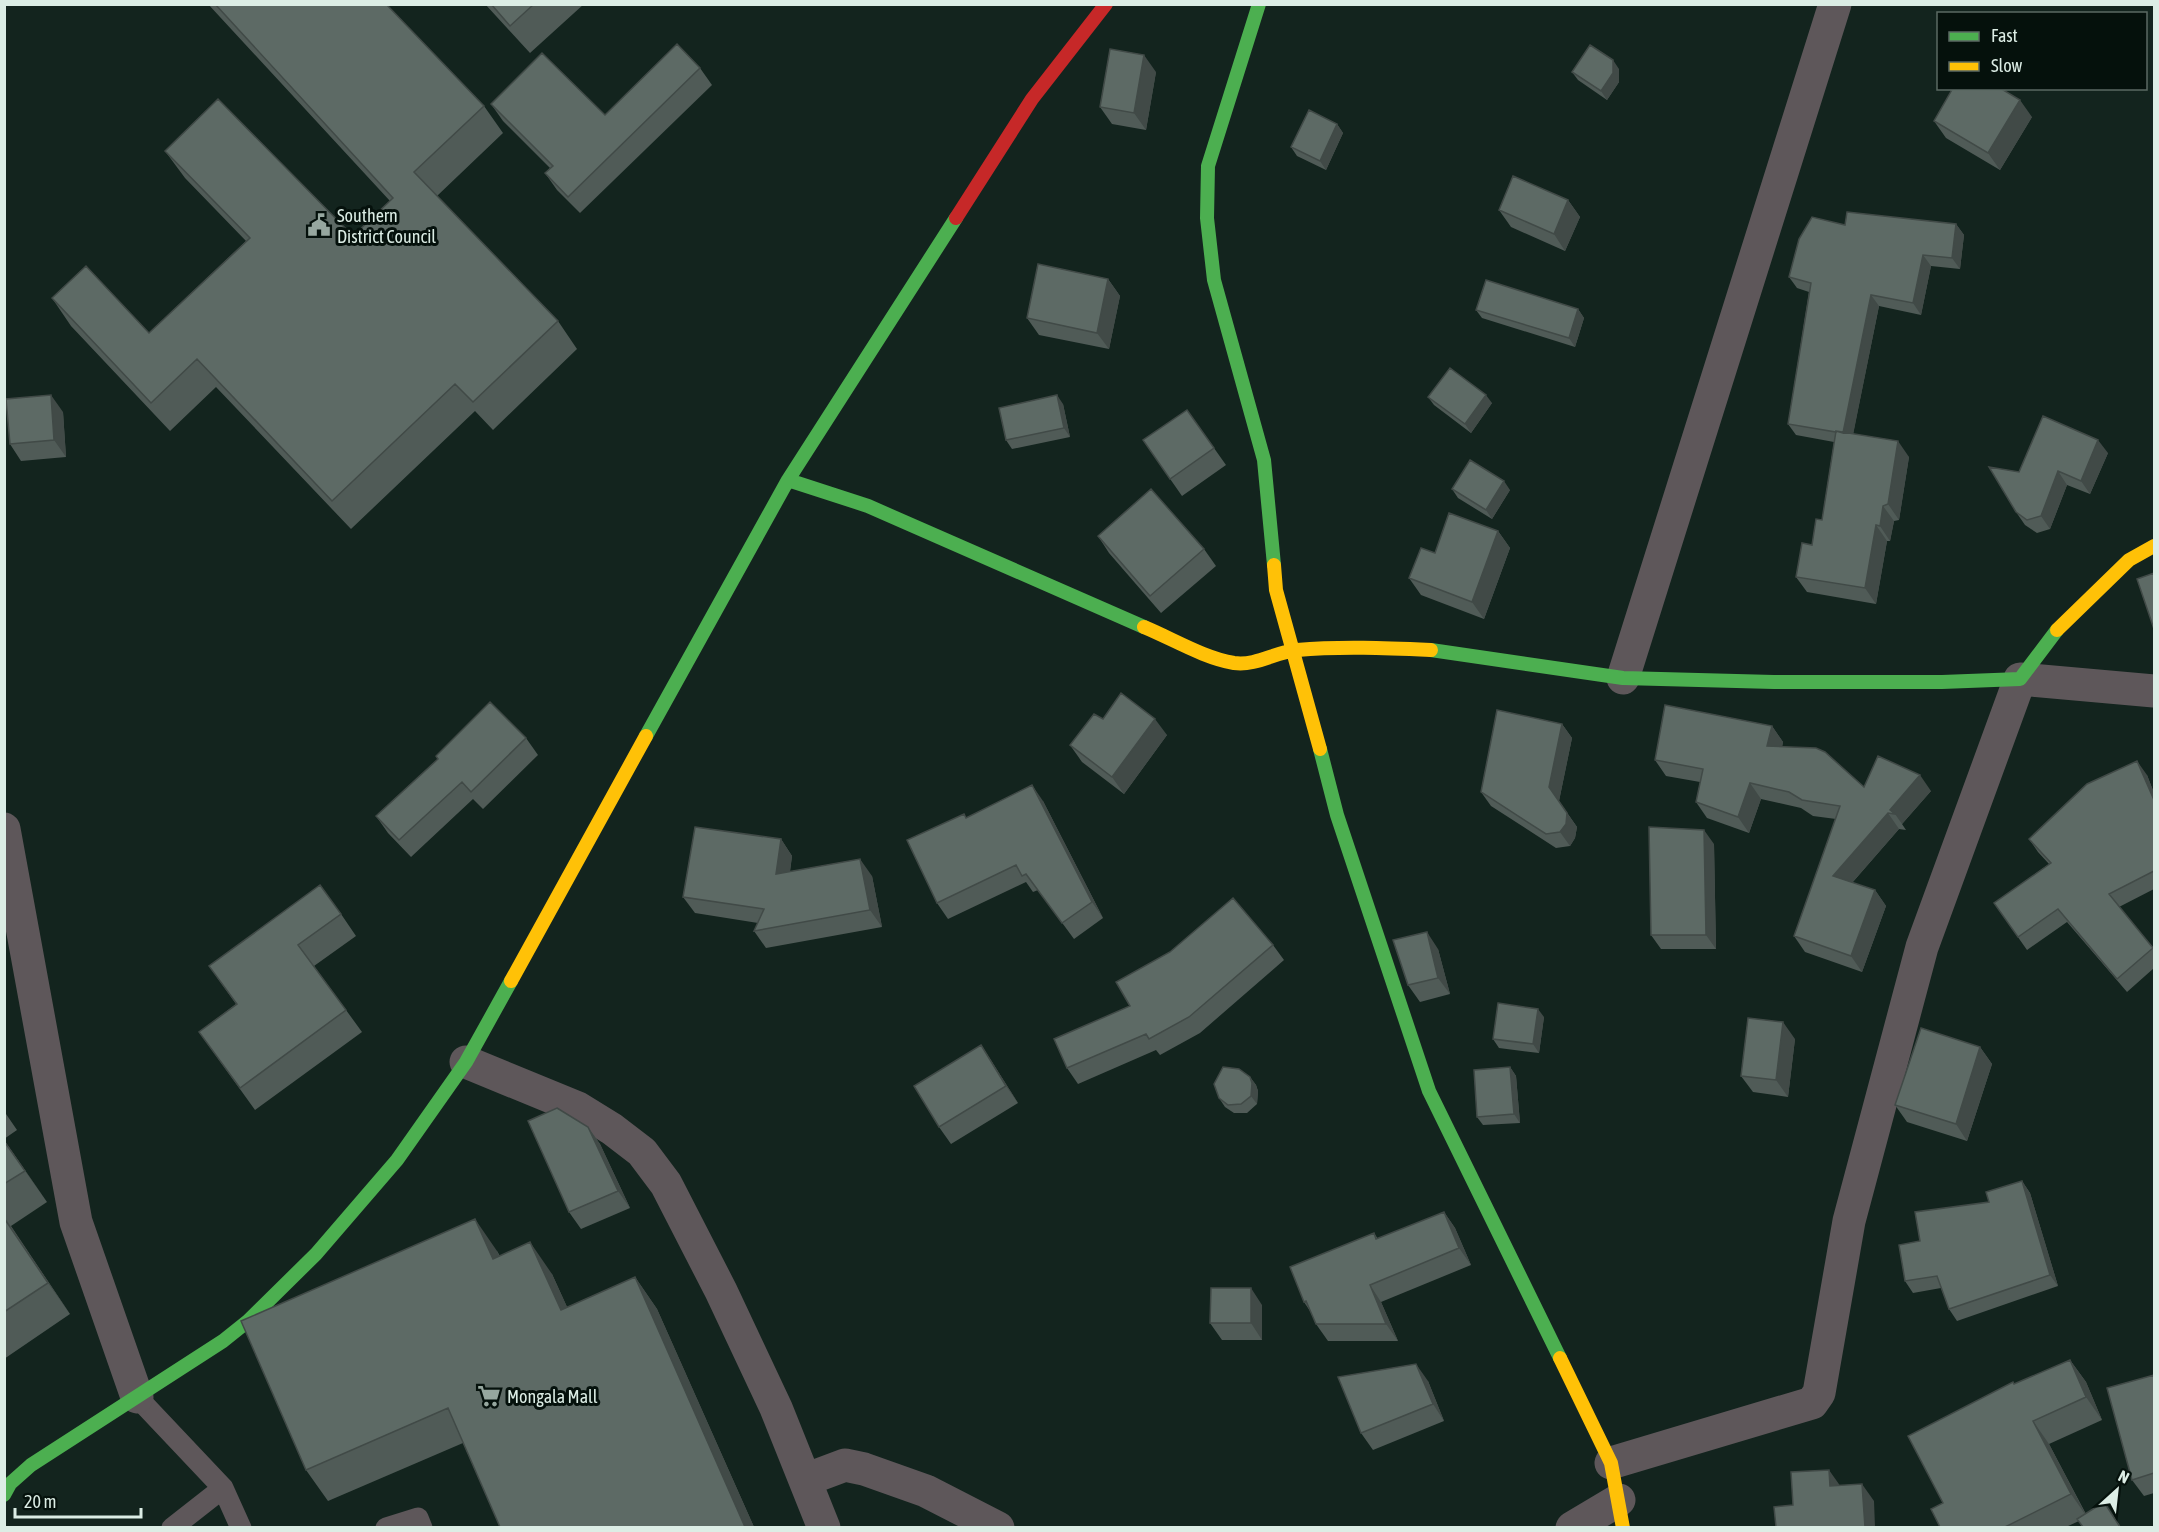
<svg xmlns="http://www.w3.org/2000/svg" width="2159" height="1532" viewBox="0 0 2159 1532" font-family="'Asap Condensed',sans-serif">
<rect width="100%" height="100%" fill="#13241e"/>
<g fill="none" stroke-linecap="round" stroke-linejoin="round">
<path stroke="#5e575a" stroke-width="21" d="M 137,1397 L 223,1488 L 241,1528
M 172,1528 L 223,1488
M 386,1528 L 418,1518 L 422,1528"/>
<path stroke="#5e575a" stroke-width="33" d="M 1623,678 L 1835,4
M 4,829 L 76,1222 L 137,1397
M 466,1062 L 578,1108 L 612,1129 L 642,1152 L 666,1184 L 721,1291 L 776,1408 L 824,1528
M 1611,1463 L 1812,1403 L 1819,1393 L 1849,1221 L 1922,947 L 2020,679 L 2154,691
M 805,1480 L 845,1465 L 864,1469 L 926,1491 L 998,1528
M 1572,1528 L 1619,1500"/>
<path stroke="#4caf50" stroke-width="14" d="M 1259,4 L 1208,166 L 1207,218 L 1214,280 L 1264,460 L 1274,565
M 788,480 L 868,506 L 1144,627
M 1431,650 L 1623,678 L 1774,682 L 1942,682 L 2020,679 L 2057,630
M 646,736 L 788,480 L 956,218
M 1320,749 L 1337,815 L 1429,1091 L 1560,1358
M 4,1489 L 31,1465 L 223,1341 L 248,1321 L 316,1254 L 397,1160 L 466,1062 L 511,981
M 4,1495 L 10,1484"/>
<path stroke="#ffc107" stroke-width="14" d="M 1274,565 L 1276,590 L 1320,749
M 1144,627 C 1173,639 1204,658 1234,663 C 1257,666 1275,652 1297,650 C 1341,646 1386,648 1431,650
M 2057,630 L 2129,560 L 2154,546
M 511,981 L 646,736
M 1560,1358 L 1611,1463 L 1623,1528"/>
<path stroke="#c62828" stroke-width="14" d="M 956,218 L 1032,99 L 1106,4"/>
</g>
<path fill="#505b57" d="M 208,4 L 386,4 L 484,106 L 503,133 L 437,196 L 558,321 L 577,349 L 493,430 L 475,411 L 351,529 L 216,387 L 170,431 L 71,326 L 52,298 L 149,333 L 246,241 L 185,178 L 165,151 L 353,236 L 390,201 Z
M 485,4 L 584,4 L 530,53 Z
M 700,68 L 712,85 L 580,213 L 557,190 L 545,173 L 550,168 L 503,121 L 491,104 L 605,115 Z
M 1619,69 L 1619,82 L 1607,100 L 1578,80 L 1572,72 Z
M 1156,72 L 1146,130 L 1112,124 L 1100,107 Z
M 2032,117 L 2000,170 L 1946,138 L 1934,121 Z
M 1337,124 L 1343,133 L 1326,170 L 1297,156 L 1291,147 Z
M 1568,200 L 1580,217 L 1565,251 L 1511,227 L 1499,210 Z
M 1956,224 L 1964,235 L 1960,269 L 1931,266 L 1921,315 L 1879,306 L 1853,434 L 1909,457 L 1899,520 L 1894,521 L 1890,541 L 1887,541 L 1876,604 L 1807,592 L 1796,577 L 1812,545 L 1822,520 L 1834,442 L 1796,435 L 1788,424 L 1809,292 L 1797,288 L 1789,277 L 1845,225 Z
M 1108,279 L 1120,296 L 1109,349 L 1039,335 L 1027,318 Z
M 1578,309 L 1584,318 L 1575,347 L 1482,318 L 1476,310 Z
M 1428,397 L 1492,403 L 1471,433 L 1434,405 Z
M 1063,404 L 1070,437 L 1012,449 L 1006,440 Z
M 1187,410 L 1226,465 L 1182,496 L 1143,440 Z
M 63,412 L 66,457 L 21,461 L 10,444 Z
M 2108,453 L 2090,494 L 2067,485 L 2050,529 L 2037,533 L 2025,525 L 2016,512 L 2019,472 Z
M 1452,489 L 1510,490 L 1492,519 L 1458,498 Z
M 1498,531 L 1510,548 L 1484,619 L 1421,595 L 1409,578 L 1435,553 Z
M 1098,536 L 1204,549 L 1216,566 L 1161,613 L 1109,553 Z
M 1103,719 L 1167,735 L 1124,794 L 1082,762 L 1070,745 Z
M 1562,724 L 1572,738 L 1559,801 L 1577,827 L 1575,838 L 1570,846 L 1556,848 L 1491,806 L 1481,792 Z
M 1772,726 L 1783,742 L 1782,747 L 1864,787 L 1931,791 L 1902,824 L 1906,830 L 1899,829 L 1852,883 L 1875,890 L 1886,906 L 1862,972 L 1805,952 L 1794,936 L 1836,819 L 1813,816 L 1801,808 L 1761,799 L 1749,833 L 1707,818 L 1696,802 L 1700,782 L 1666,776 L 1655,760 Z
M 526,738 L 538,755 L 483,809 L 473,799 L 411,857 L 388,833 L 376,816 L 438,759 L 436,756 Z
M 2147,775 L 2154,793 L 2154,889 L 2119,907 L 2154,949 L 2154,968 L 2127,992 L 2067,922 L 2027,950 L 1994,903 L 2049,864 L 2038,852 L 2029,839 Z
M 1043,801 L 1103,918 L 1074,939 L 1038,890 L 1033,892 L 1026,882 L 948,919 L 937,903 L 964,814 L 966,818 Z
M 781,839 L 792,856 L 790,872 L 872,876 L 882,927 L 766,948 L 754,931 L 758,923 L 695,913 L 683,897 Z
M 1714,844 L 1716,949 L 1661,949 L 1651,935 Z
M 341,914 L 356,936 L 314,966 L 362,1032 L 255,1110 L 199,1032 L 236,1004 L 209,966 Z
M 1273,945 L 1284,960 L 1200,1033 L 1160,1055 L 1156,1050 L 1078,1084 L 1067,1068 Z
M 1438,949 L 1450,994 L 1420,1002 L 1408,985 Z
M 1544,1017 L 1539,1053 L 1499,1048 L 1493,1039 Z
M 1795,1039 L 1788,1097 L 1753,1092 L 1741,1076 Z
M 981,1045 L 992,1062 L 1018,1103 L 951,1144 L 939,1127 Z
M 1980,1047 L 1992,1064 L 1967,1141 L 1907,1122 L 1895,1105 Z
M 1510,1067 L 1516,1076 L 1520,1123 L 1483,1125 L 1477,1117 Z
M 1250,1077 L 1256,1085 L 1258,1091 L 1257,1104 L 1247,1113 L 1234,1113 L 1225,1107 L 1219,1098 Z
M 4,1111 L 17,1130 L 4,1139 Z
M 588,1127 L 600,1144 L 630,1208 L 581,1229 L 569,1212 Z
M 4,1140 L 47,1202 L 11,1226 L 70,1314 L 4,1359 Z
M 2022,1181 L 2030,1193 L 2058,1286 L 1957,1321 L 1949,1309 L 1941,1288 L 1913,1293 L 1905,1281 L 1920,1241 L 1989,1202 Z
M 1444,1212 L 1455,1228 L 1471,1265 L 1381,1302 L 1398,1341 L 1328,1341 L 1316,1324 L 1312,1314 L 1304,1302 L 1374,1233 L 1378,1239 Z
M 497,1251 L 500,1256 L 552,1274 L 567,1307 L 635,1277 L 657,1309 L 754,1527 L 500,1527 L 463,1443 L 328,1501 L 306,1470 Z
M 1262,1305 L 1262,1340 L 1222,1340 L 1210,1323 Z
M 2070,1360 L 2086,1382 L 2102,1420 L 2049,1444 L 2086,1514 L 2110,1511 L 2121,1527 L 2083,1527 L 2079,1521 L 2066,1527 L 1940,1527 L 1943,1503 L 2014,1384 Z
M 2154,1375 L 2154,1493 L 2144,1496 L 2132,1480 Z
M 1428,1381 L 1444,1421 L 1373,1450 L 1361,1433 Z"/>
<path fill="#414a47" d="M 1144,55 L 1156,72 L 1146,130 L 1134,113 Z
M 1613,60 L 1619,69 L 1619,82 L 1607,100 L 1601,91 Z
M 2020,100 L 2032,117 L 2000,170 L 1988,153 Z
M 1337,124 L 1343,133 L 1326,170 L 1320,161 Z
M 1568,200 L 1580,217 L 1565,251 L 1554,234 Z
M 1956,224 L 1964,235 L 1960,269 L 1952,258 Z
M 1923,255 L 1931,266 L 1921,315 L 1913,303 Z
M 1108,279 L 1120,296 L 1109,349 L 1097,333 Z
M 1871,295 L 1879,306 L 1851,445 L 1843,434 Z
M 1578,309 L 1584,318 L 1575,347 L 1569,338 Z
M 51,395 L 63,412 L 66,457 L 54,440 Z
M 1057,395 L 1063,404 L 1070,437 L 1064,428 Z
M 1486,395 L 1492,403 L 1471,433 L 1465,424 Z
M 2098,440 L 2108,453 L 2090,494 L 2081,481 Z
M 1898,441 L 1909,457 L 1899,520 L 1888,504 Z
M 2058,471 L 2067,485 L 2050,529 L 2041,516 Z
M 1504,481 L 1510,490 L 1492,519 L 1486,510 Z
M 1883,506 L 1894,521 L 1890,541 L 1880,526 Z
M 1876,525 L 1887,541 L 1876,604 L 1865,588 Z
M 1498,531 L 1510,548 L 1484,619 L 1472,602 Z
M 1155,719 L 1167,735 L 1124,794 L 1112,777 Z
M 1562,724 L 1572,738 L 1559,801 L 1549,787 Z
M 1772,726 L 1783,742 L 1779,762 L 1767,746 Z
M 2137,761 L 2147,775 L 2154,793 L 2154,800 Z
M 1920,775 L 1931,791 L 1902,824 L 1895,814 L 1890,810 Z
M 1750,783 L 1761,799 L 1749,833 L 1738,817 Z
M 1032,785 L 1043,801 L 1103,918 L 1092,902 Z
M 1567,813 L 1577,827 L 1575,838 L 1570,846 L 1560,832 Z
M 1888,813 L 1899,829 L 1844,892 L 1833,876 Z
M 1704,830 L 1714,844 L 1716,949 L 1706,935 Z
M 781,839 L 792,856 L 787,891 L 776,874 Z
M 860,859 L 872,876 L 882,927 L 870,910 Z
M 1875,890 L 1886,906 L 1862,972 L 1851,956 Z
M 1427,932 L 1438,949 L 1450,994 L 1438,978 Z
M 1538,1009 L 1544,1017 L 1539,1053 L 1533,1044 Z
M 1783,1022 L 1795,1039 L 1788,1097 L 1776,1080 Z
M 981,1045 L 992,1062 L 1018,1103 L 1006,1086 Z
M 1980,1047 L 1992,1064 L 1967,1141 L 1956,1124 Z
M 1510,1067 L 1516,1076 L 1520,1123 L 1514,1114 Z
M 1250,1077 L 1256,1085 L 1258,1091 L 1257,1104 L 1251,1096 Z
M 588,1127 L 600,1144 L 630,1208 L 618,1191 Z
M 4,1140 L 47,1202 L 4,1141 Z
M 2022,1181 L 2030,1193 L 2058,1286 L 2050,1275 Z
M 1444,1212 L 1455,1228 L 1471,1265 L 1459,1248 Z
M 4,1217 L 70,1314 L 48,1283 Z
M 475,1219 L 497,1251 L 515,1291 L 493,1259 Z
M 530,1242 L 552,1274 L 583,1342 L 561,1310 Z
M 635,1277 L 657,1309 L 754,1527 L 745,1527 Z
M 1370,1285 L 1381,1302 L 1398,1341 L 1386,1324 Z
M 1251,1288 L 1262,1305 L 1262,1340 L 1251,1323 Z
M 2070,1360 L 2086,1382 L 2102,1420 L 2086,1397 Z
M 1416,1364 L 1428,1381 L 1444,1421 L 1433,1404 Z
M 2033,1421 L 2049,1444 L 2087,1517 L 2071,1494 Z
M 1829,1470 L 1841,1487 L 1830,1486 Z
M 1862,1484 L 1874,1501 L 1875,1527 L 1865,1527 Z"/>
<path fill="#5d6a65" stroke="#414a47" stroke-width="1.5" d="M 215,4 L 386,4 L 484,106 L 414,172 L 558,321 L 473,402 L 455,384 L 332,501 L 197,359 L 151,403 L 52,298 L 86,266 L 149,333 L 250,238 L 165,151 L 218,99 L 353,236 L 393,198 Z
M 491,4 L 534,4 L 510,26 Z
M 677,44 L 700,68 L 568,197 L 545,173 L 553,166 L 491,104 L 542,53 L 605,115 Z
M 1590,45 L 1613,60 L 1613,73 L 1601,91 L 1572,72 Z
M 1110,49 L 1144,55 L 1134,113 L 1100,107 Z
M 1953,88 L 2000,88 L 2020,100 L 1988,153 L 1934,121 Z
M 1309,110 L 1337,124 L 1320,161 L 1291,147 Z
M 1513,176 L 1568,200 L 1554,234 L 1499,210 Z
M 1847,212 L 1956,224 L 1952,258 L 1923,255 L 1913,303 L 1871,295 L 1843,433 L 1836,431 L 1836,432 L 1788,424 L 1811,283 L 1789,277 L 1799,239 L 1812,217 L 1845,225 Z
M 1038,264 L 1108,279 L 1097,333 L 1027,318 Z
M 1486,280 L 1578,309 L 1569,338 L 1476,310 Z
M 1450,368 L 1486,395 L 1465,424 L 1428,397 Z
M 51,395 L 54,440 L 10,444 L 6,399 Z
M 1057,395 L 1064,428 L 1006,440 L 999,408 Z
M 1187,410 L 1214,448 L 1170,479 L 1143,440 Z
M 2043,416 L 2098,440 L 2081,481 L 2058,471 L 2041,516 L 2027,520 L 2016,512 L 1989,467 L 2019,472 Z
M 1836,431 L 1898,441 L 1888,504 L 1883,506 L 1880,526 L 1876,525 L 1865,588 L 1796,577 L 1802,543 L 1812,545 L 1816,519 L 1822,520 Z
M 1470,460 L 1504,481 L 1486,510 L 1452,489 Z
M 1151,489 L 1204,549 L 1150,596 L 1098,536 Z
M 1449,513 L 1498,531 L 1472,602 L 1409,578 L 1421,548 L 1435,553 Z
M 2154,573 L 2154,629 L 2137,579 Z
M 1121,693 L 1155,719 L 1112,777 L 1070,745 L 1094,714 L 1103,719 Z
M 490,702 L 526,738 L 471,792 L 462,782 L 399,840 L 376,816 L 438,759 L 436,756 Z
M 1665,705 L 1772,726 L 1767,746 L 1816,748 L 1825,752 L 1864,787 L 1878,756 L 1920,775 L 1890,810 L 1895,814 L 1888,813 L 1833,876 L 1875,890 L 1851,956 L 1794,936 L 1840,806 L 1802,800 L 1789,792 L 1750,783 L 1738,817 L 1696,802 L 1703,769 L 1655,760 Z
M 1497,710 L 1562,724 L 1549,787 L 1567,813 L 1566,824 L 1560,832 L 1546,834 L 1481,792 Z
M 2137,761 L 2154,800 L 2154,871 L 2109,894 L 2153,948 L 2117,979 L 2058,909 L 2018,937 L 1994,903 L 2051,863 L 2029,839 L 2087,784 Z
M 1032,785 L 1092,902 L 1062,923 L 1026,874 L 1022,876 L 1016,865 L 937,903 L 907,840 L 964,814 L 966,818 Z
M 695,827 L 781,839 L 776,874 L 860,859 L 870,910 L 754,931 L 764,909 L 683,897 Z
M 1649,827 L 1704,830 L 1706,935 L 1651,935 Z
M 320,885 L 341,914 L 298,945 L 346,1010 L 240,1088 L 199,1032 L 237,1004 L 209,966 Z
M 1233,898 L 1273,945 L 1189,1017 L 1149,1039 L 1146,1034 L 1067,1068 L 1054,1039 L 1130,1006 L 1116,982 L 1170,952 Z
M 1427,932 L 1438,978 L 1408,985 L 1393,940 Z
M 1498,1003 L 1538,1009 L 1533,1044 L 1493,1039 Z
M 1748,1018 L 1783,1022 L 1776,1080 L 1741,1076 Z
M 1921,1028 L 1980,1047 L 1956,1124 L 1895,1105 Z
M 981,1045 L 1006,1086 L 939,1127 L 914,1086 Z
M 1223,1067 L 1239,1069 L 1250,1077 L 1252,1083 L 1251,1096 L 1241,1104 L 1228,1105 L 1219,1098 L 1214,1084 Z
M 1510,1067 L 1514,1114 L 1477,1117 L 1474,1070 Z
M 557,1108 L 588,1127 L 618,1191 L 569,1212 L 528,1121 Z
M 4,1141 L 25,1171 L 4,1184 Z
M 2022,1181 L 2050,1275 L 1949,1309 L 1937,1276 L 1905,1281 L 1899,1245 L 1920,1241 L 1915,1212 L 1989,1202 L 1986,1192 Z
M 1444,1212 L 1459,1248 L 1370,1285 L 1386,1324 L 1316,1324 L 1306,1301 L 1304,1302 L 1290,1267 L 1374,1233 L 1376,1239 Z
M 4,1218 L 48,1283 L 4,1312 Z
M 475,1219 L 493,1259 L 530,1242 L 561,1310 L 635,1277 L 745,1527 L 500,1527 L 448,1408 L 306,1470 L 241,1321 Z
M 1211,1288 L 1251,1288 L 1251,1323 L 1210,1323 Z
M 2070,1360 L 2086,1397 L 2033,1421 L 2071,1494 L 2005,1527 L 1940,1527 L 1931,1509 L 1943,1503 L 1908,1436 L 2013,1382 L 2014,1384 Z
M 1416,1364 L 1433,1404 L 1361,1433 L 1338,1377 Z
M 2154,1375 L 2154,1473 L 2132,1480 L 2107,1388 Z
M 1829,1470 L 1830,1486 L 1862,1484 L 1865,1527 L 1776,1527 L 1774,1507 L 1793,1505 L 1791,1472 Z
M 2104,1502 L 2120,1527 L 2083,1527 L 2077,1519 Z"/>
<defs>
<g id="civic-bare" transform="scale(1.8)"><path d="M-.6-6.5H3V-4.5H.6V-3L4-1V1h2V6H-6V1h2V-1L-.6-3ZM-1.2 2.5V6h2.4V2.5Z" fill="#96a79f" stroke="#05110c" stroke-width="2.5" paint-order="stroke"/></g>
<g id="supermarket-bare" transform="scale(1.8)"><path d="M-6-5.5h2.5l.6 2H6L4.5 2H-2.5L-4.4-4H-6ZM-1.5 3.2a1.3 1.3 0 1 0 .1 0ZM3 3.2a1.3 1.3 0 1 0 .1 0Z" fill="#96a79f" stroke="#05110c" stroke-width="2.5" paint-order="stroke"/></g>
</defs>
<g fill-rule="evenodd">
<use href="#civic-bare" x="319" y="225"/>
<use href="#supermarket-bare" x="489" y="1396"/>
</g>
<g text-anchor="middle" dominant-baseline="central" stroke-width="6" stroke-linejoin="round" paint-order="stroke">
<g font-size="18" fill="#dcede5" stroke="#05110c" text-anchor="start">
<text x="337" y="215">Southern<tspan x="337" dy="21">District Council</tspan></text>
<text x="507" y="1396">Mongala Mall</text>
</g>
</g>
<rect width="2159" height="1532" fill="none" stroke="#dcede5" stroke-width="12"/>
<rect x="1937" y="12" width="210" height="78" fill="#05110c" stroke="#5b6963" stroke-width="1.5"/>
<rect x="1949" y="32" width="30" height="9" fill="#4caf50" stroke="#5b6963" stroke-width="1.5"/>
<text x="1991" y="42" font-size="18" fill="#dcede5">Fast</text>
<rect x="1949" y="62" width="30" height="9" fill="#ffc107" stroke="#5b6963" stroke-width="1.5"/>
<text x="1991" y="72" font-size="18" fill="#dcede5">Slow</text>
<g transform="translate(2117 1490) rotate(27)" stroke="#05110c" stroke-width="4.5" paint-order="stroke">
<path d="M0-4.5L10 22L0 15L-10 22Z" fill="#dcede5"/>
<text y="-9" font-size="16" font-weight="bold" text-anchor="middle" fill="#dcede5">N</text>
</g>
<path d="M15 1508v9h126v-9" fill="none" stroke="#dcede5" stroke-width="3"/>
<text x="24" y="1508" font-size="18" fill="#dcede5" stroke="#05110c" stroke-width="4.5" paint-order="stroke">20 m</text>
</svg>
